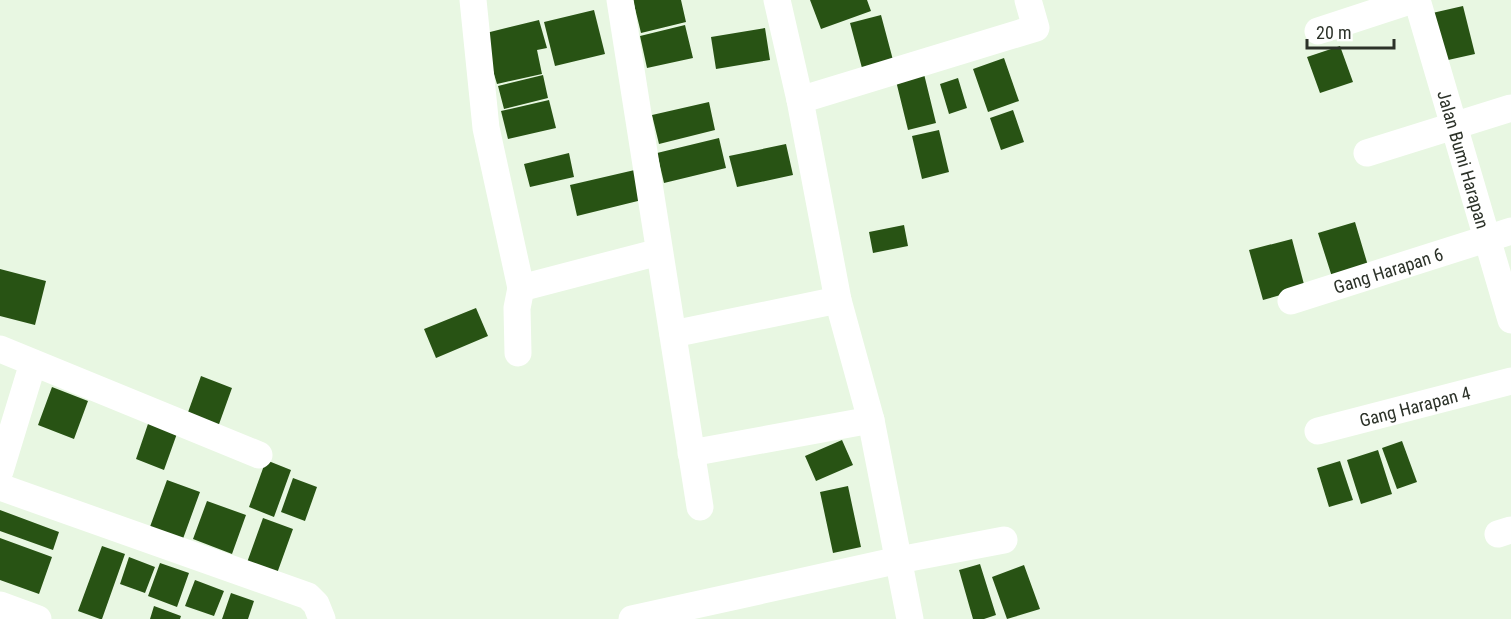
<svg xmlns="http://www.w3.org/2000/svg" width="1511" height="619" viewBox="0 0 1511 619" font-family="'Roboto Condensed',sans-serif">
<rect width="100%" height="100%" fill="#e8f7e2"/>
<path fill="#285314" d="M 633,0 L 681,0 L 686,22 L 641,33 Z
M 810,0 L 867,0 L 871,11 L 821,29 Z
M 1463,6 L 1475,54 L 1439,62 L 1428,14 Z
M 594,10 L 605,54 L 555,66 L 544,22 Z
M 881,15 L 893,60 L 862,68 L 850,23 Z
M 539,20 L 547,48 L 537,50 L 542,74 L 497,84 L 482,34 Z
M 685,25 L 693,58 L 647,68 L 640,36 Z
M 765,28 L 770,60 L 716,69 L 711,37 Z
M 1340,46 L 1353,82 L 1320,93 L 1307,57 Z
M 1004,58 L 1019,101 L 988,112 L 973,69 Z
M 924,74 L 936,123 L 908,130 L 896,81 Z
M 543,75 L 548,98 L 504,109 L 498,86 Z
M 958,78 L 967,108 L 949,114 L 940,84 Z
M 549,100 L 556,128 L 508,139 L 501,111 Z
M 709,102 L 715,130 L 659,144 L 652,115 Z
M 1013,110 L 1024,142 L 1001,150 L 990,118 Z
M 939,130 L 949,172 L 922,179 L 912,136 Z
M 719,138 L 726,168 L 664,183 L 657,153 Z
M 786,144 L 793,175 L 737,187 L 729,156 Z
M 569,153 L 574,177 L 530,187 L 524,164 Z
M 639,169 L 646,199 L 577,216 L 570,185 Z
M 1355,222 L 1369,269 L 1333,280 L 1318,233 Z
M 904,225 L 908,246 L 873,253 L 869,232 Z
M 1292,239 L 1305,288 L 1263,300 L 1249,250 Z
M 0,269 L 46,281 L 35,325 L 0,316 Z
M 476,308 L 488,336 L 436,358 L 424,329 Z
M 201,376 L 232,388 L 218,427 L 187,415 Z
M 52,387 L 88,401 L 74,439 L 38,425 Z
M 150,418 L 179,428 L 164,470 L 136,459 Z
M 842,440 L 853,465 L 816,481 L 805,456 Z
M 1402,441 L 1417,482 L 1397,489 L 1382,448 Z
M 1378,450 L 1392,494 L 1361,504 L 1347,460 Z
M 266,460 L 291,470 L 274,517 L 249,507 Z
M 1340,461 L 1353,500 L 1329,507 L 1317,468 Z
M 293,478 L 317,487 L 305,521 L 281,512 Z
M 167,480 L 200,492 L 180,547 L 147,535 Z
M 848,486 L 861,547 L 833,553 L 820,492 Z
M 207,501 L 246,515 L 232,554 L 193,539 Z
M 0,510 L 59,532 L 53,550 L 0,531 Z
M 263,518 L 293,529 L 275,579 L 245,568 Z
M 0,538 L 52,557 L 39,594 L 0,580 Z
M 102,546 L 125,554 L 102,619 L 100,619 L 78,611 Z
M 129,557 L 155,567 L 145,593 L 120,584 Z
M 160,563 L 189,573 L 177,607 L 148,596 Z
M 980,564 L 996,615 L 984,619 L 973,619 L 959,570 Z
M 1024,565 L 1040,609 L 1007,619 L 992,577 Z
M 195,580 L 224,591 L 214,616 L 185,606 Z
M 231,593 L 254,601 L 248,619 L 222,619 Z
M 154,606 L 181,616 L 180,619 L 150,619 Z"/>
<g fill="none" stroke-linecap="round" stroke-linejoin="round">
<g stroke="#fff" stroke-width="27">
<path d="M 473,0 L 486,128 L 521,288"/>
<path d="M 620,0 L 700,507"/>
<path d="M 777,0 L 800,100 L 838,300 L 871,420 L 910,619"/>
<path id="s1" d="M 1417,0 L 1511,320"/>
<path d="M 1318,31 L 1413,0"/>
<path d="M 800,100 L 1036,28 L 1028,0"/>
<path d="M 1367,153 L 1511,108"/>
<path id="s2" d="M 1291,301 L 1511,231"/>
<path d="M 673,334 L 838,300"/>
<path d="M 0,349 L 259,455"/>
<path d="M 518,353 L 517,308 L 521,288 L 659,252"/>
<path id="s3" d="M 1318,431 L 1511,381"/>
<path d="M 691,453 L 871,420"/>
<path d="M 0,471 L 33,363"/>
<path d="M 0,487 L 308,596 L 316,604 L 322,619"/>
<path d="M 1498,534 L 1511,530"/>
<path d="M 0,605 L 38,619"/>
<path d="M 632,619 L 899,560 L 1004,540"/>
</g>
</g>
<g text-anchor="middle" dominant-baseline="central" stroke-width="6" stroke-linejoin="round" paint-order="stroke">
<g font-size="18" fill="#2c3229" stroke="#fff">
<text stroke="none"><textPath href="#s1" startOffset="166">Jalan Bumi Harapan</textPath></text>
<text stroke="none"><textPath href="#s2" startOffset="102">Gang Harapan 6</textPath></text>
<text stroke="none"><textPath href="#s3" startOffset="100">Gang Harapan 4</textPath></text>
</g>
</g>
<path d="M1307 39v9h87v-9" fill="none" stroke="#2c3229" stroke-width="3"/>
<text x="1316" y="39" font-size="18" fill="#2c3229" stroke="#ffffff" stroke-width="4.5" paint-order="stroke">20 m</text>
</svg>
